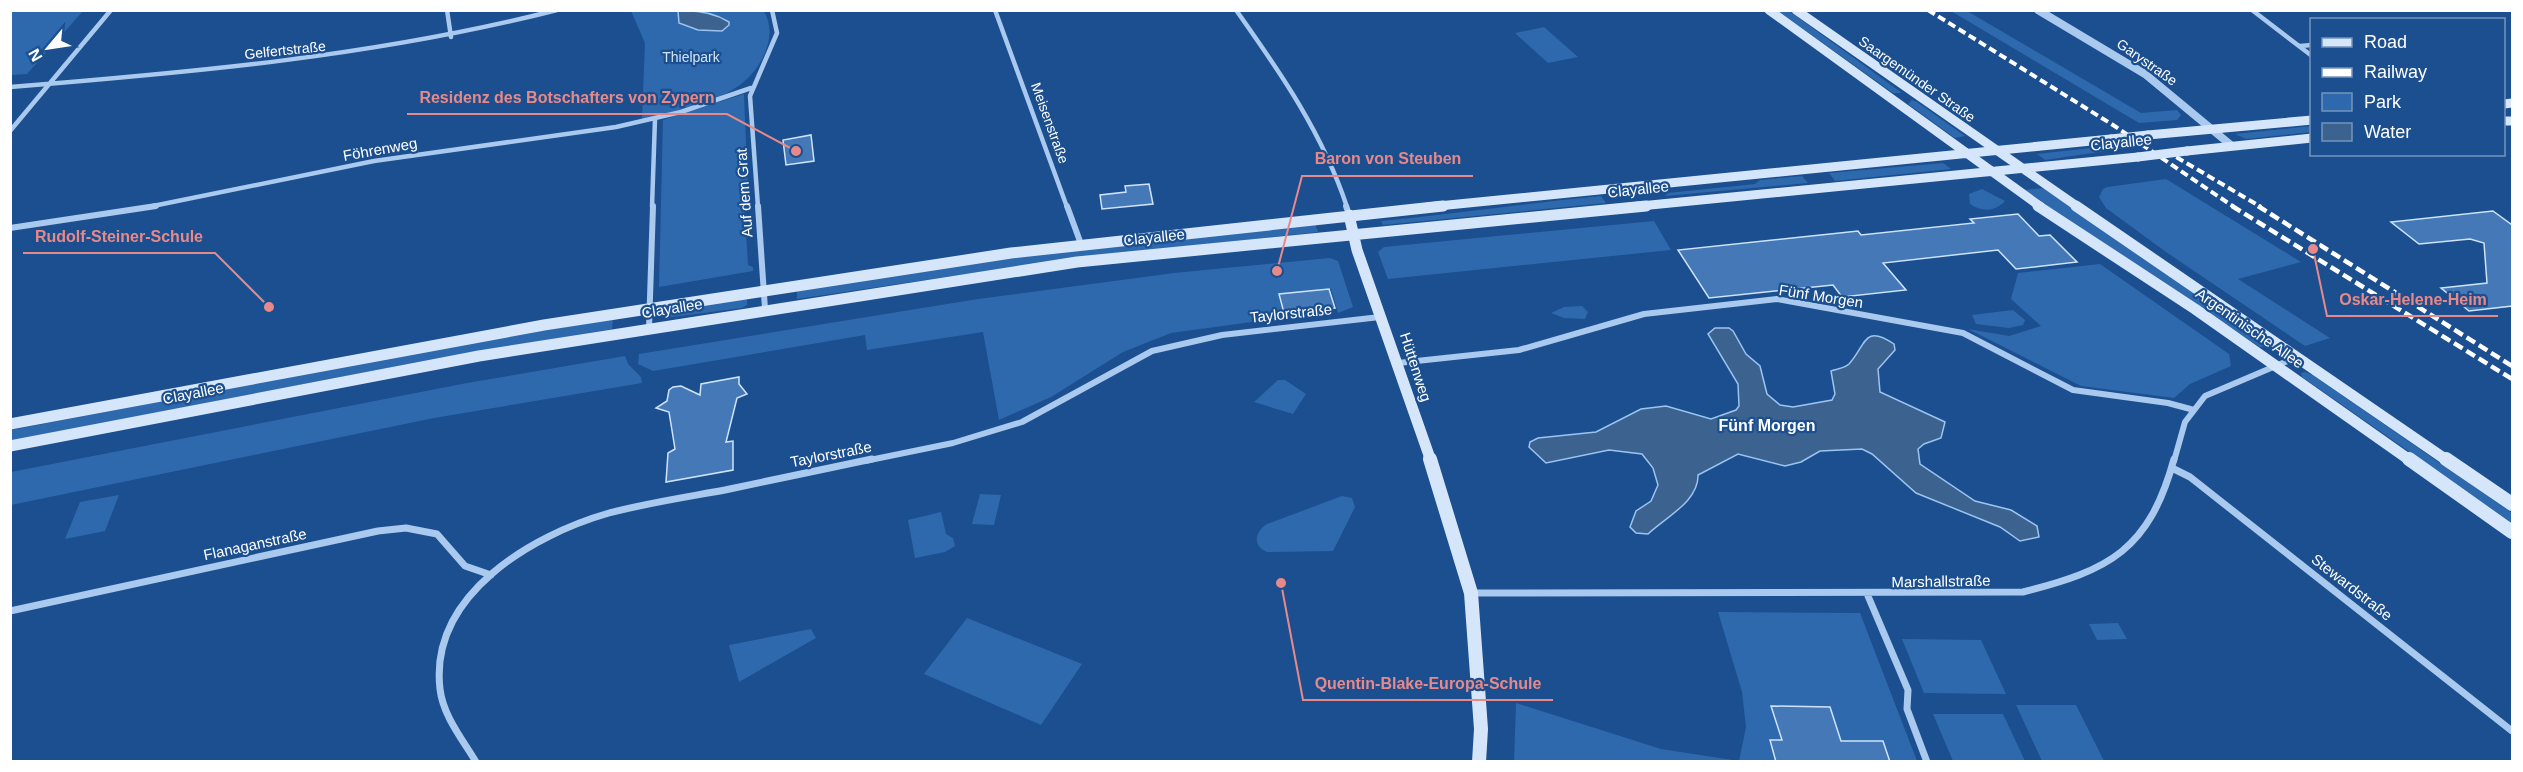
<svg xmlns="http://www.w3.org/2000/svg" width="2523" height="772" viewBox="0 0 2523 772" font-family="Arial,sans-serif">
<rect width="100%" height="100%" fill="#1b4f8f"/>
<path fill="#2e69ad" d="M 11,10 L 83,10 L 83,11 L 27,74 L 11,75 Z
M 631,11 L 764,11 C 771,24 771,36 766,50 C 748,100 687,108 642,119 L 645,43 Z
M 1778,11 L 1789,11 L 1902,93 L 1893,93 Z
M 1951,11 L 1967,11 L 2141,113 L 2177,110 L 2181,115 L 2177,120 L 2139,123 Z
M 1544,27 L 1578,57 L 1548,63 L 1515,33 Z
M 744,94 L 748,192 L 744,198 L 748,265 L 753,267 L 753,271 L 659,287 L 663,120 Z
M 1912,100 L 1917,102 L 1965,136 L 1955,138 L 1908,104 Z
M 2311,126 L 2311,132 L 2246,139 L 2235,134 Z
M 2144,142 L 2147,145 L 2045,160 L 2037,154 Z
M 1943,163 L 1951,169 L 1835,181 L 1829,173 Z
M 1802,176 L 1808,183 L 1665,196 L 1668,193 L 1755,184 L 1760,180 Z
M 2166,179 L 2301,262 L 2238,279 L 2330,338 L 2305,346 L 2166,252 L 2106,208 L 2099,197 L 2103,189 L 2107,187 Z
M 2044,188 L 2266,343 L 2267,347 L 2260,347 L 2024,190 Z
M 1982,189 L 2005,201 C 1995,212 1982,212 1970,204 L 1969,194 Z
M 1601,196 L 1606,203 L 1383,225 L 1381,221 C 1455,214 1527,203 1601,196 Z
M 1654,221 L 1671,250 L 1388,279 L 1378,252 L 1384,247 Z
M 1315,223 L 1318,232 L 1066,259 L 797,299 L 797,289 L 998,259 Z
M 1330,258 L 1338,261 L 1353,307 L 1338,313 L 1331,289 L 1280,294 L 1284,313 L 1274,319 L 1171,333 L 1123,352 L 1051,397 L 999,420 L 983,332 L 867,350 L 865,335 L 653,371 L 638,364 L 639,354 L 978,299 L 1174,273 Z
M 2100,264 L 2229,354 L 2231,366 L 2190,384 L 2174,398 L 2081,386 L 1968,329 L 2009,336 L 2041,326 L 2011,299 L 2018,273 Z
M 747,299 L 747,305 L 742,308 L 665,318 L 668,310 Z
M 1582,306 L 1588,312 L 1585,319 L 1564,318 L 1551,313 L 1564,307 Z
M 2013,310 L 2025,320 L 2023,325 L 2009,328 L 1976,324 L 1972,315 Z
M 613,319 L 612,329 L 428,360 L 11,441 L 11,430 L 430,350 Z
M 625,356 L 628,364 L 641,377 L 642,383 L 434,418 L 11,505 L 11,472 L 467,383 Z
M 2305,372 L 2313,375 L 2512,513 L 2512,523 L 2302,377 L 2301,373 Z
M 1278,380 L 1285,380 L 1306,394 L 1293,414 L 1254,402 Z
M 980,494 L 1001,495 L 994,525 L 972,524 Z
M 119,495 L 105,531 L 65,539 L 80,502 Z
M 1342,496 L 1352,498 L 1355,507 L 1333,551 L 1267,552 C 1252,546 1255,531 1267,524 Z
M 941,512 L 946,534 L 953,538 L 955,546 L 945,552 L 915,558 L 908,520 Z
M 1718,612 L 1860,613 L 1917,761 L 1514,762 L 1516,703 L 1661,749 L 1739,761 L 1746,727 L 1742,692 Z
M 967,618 L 1082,664 L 1041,725 L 924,674 Z
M 2118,623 L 2127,639 L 2097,640 L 2089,624 Z
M 811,629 L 816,638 L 739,682 L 729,645 Z
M 1902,639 L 1981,640 L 2006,694 L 1924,693 Z
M 2016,705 L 2076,705 L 2104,761 L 2042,761 Z
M 1933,714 L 2003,714 L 2025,761 L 1953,761 Z"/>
<path fill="#3c6290" stroke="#9cc4f0" stroke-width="1.5" d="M 678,11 C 696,10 713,12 729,22 L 729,25 L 722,31 L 698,30 L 679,23 Z
M 1715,328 L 1729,328 L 1733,331 L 1746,354 L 1760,366 L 1767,394 L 1780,405 L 1793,407 L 1832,400 L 1835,394 L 1831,371 C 1837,369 1845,368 1849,364 C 1866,346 1863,323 1894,344 L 1895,350 L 1878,369 L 1880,392 L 1945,422 L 1941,438 L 1924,444 L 1918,449 L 1920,464 L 1975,501 L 2011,510 L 2037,526 L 2039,537 L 2020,541 L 2000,527 L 1916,493 L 1872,454 L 1862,449 L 1820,451 L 1801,462 L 1785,466 L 1738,454 L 1698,475 C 1699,501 1666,517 1648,534 L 1636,533 L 1630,527 L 1636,511 L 1651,501 L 1658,485 L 1653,468 L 1642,454 L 1609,450 L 1546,463 L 1529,447 L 1530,442 L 1538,438 L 1596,432 L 1641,409 L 1666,406 L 1711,419 L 1736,410 L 1739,406 L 1738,384 L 1708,334 Z"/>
<path fill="#4478b7" stroke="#cfe3fa" stroke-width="1.5" d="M 811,135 L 814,161 L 786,165 L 783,140 Z
M 1149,184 L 1153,204 L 1102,209 L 1100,195 L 1126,192 L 1125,186 Z
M 2493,211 L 2512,225 L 2512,306 L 2469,311 L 2441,288 L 2487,283 L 2484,243 L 2470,239 L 2419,244 L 2391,222 Z
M 2018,214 L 2039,236 L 2050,235 L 2077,262 L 2016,269 L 1998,250 L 1883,263 L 1906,290 L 1842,297 L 1833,285 L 1709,298 L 1678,250 L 1858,231 L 1861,235 L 1974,223 L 1970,219 Z
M 1329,289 L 1335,308 L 1284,313 L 1279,294 Z
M 739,377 L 739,384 L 747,394 L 737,398 L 726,442 L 733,441 L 733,470 L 666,482 L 668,453 L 675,449 L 669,412 L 656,408 L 667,401 L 669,390 L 673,387 L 681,386 L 700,395 L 701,384 Z
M 1771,706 L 1830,707 L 1841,741 L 1883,741 L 1890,762 L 1776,762 L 1770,740 L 1782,740 Z"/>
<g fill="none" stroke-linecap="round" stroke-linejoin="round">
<path stroke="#a9c9ee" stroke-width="4.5" d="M 447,10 L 451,37
M 995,10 L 1067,207
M 1236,10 C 1280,72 1323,134 1347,207
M 2252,10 L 2312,56
M 2300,46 L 2312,45
M 10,87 C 195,72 377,56 557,10
M 10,131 L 111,10
M 148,207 L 374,161 L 616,127 L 681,112 L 751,88
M 652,207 L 655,119
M 758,207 L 750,96 L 777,33 L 772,10"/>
<path stroke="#a9c9ee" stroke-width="6" d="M 758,206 L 765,309
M 1067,206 L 1081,244
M 1346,206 L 1349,215
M 10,228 L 156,206
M 649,328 L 653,206
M 1398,363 L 1519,350 L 1644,314 L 1777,299 L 1963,333 L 2073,390 L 2168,403 L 2194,410
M 865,461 L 953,443 L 1022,422 L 1152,351 L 1222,335 L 1380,317
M 2174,461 L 2185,422 L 2205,396 L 2297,357"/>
<path stroke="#a9c9ee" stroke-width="7" d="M 2172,468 L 2190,477 L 2512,731
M 1471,593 L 2023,592 C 2110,570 2149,550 2174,459
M 1868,596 L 1908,690 L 1907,709 L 1927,762
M 10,611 L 378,531 L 406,528 L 437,534 L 465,566 L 491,575
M 476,762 C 463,740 443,716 440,689 C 429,595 532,535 609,513 C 647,503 687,497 725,490 C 774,480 823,469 872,459"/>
<path stroke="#a9c9ee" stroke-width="8" d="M 2038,10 L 2145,74 L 2232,146"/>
<path stroke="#d6e6fa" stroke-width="9" d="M 1769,10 L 2041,207
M 1796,10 L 2078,207
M 2504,104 L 2512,103
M 2504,121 L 2512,121
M 2148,135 L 2312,120
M 2187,151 L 2312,138
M 1428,207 L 2111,139
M 1630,207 L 2138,157"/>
<path stroke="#d6e6fa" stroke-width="11" d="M 2038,206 L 2195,309 L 2411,461
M 2076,206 L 2448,461
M 1349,215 L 1357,250 L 1431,461
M 10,424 L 544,325 L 1011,253 L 1443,206
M 10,446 L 479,356 L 1077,262 L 1646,206"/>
<path stroke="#d6e6fa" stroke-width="14" d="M 1430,459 L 1471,593 L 1481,729 L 1479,762
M 2409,459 L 2512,532
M 2446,459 L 2512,504"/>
<path stroke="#fff" stroke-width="4" stroke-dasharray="8 4" stroke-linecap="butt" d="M 1928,10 L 2113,125 L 2234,207
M 2166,151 L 2261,207"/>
<path stroke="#fff" stroke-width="4.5" stroke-dasharray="10 4.5" stroke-linecap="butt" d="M 2232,206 L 2512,379
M 2258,206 L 2512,366"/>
<path stroke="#d6e6fa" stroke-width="9" d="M 2111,139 L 2148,135
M 2138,157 L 2187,151"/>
</g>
<g text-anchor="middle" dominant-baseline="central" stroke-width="4.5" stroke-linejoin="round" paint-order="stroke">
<g font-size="14" fill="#fff" stroke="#1b4f8f">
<text transform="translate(285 50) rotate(-6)">Gelfertstraße</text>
<text transform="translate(2147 62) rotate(35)">Garystraße</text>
<text transform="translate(1917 79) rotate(35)">Saargemünder Straße</text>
<text transform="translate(1050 123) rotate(70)">Meisenstraße</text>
</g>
<g font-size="14" fill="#cfe3fa" stroke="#1b4f8f">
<text x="691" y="57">Thielpark</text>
</g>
<g font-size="15" fill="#fff" stroke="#1b4f8f">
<text transform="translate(2121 142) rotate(-6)">Clayallee</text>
<text transform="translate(380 149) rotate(-10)">Föhrenweg</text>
<text transform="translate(1638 189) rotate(-6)">Clayallee</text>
<text transform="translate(744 193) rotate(-94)">Auf dem Grat</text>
<text transform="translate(1154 237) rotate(-6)">Clayallee</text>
<text transform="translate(1821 296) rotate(9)">Fünf Morgen</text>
<text transform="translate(672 308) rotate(-9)">Clayallee</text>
<text transform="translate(1291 313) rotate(-6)">Taylorstraße</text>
<text transform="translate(2250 328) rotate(35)">Argentinische Allee</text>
<text transform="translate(1416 367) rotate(72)">Hüttenweg</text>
<text transform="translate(193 393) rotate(-11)">Clayallee</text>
<text transform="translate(831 454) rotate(-11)">Taylorstraße</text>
<text transform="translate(255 544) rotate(-12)">Flanaganstraße</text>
<text transform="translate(1941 581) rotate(-1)">Marshallstraße</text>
<text transform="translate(2352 587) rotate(38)">Stewardstraße</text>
</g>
<g font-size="16" font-weight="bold" fill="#fff" stroke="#1b4f8f">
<text x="1767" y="425">Fünf Morgen</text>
</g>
</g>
<path fill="none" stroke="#e88989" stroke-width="2" d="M796 151L727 114H407M1277 271L1302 176H1473M269 307L215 253H23M2313 249L2327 316H2498M1281 583L1303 700H1553"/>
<g fill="#e88989" stroke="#1b4f8f" stroke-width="2">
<circle cx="796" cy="151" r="6"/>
<circle cx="1277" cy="271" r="6"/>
<circle cx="269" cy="307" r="6"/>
<circle cx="2313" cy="249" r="6"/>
<circle cx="1281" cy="583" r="6"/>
</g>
<g font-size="16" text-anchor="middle" font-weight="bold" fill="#e88989" stroke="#1b4f8f" stroke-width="4.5" stroke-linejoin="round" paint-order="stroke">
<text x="567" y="103">Residenz des Botschafters von Zypern</text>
<text x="1388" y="164">Baron von Steuben</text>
<text x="119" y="242">Rudolf-Steiner-Schule</text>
<text x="2413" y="305">Oskar-Helene-Heim</text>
<text x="1428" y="689">Quentin-Blake-Europa-Schule</text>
</g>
<rect width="2523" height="772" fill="none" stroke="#ffffff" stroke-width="24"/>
<rect x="2310" y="18" width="195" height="138" fill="#1b4f8f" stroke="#7695bc" stroke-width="1.5"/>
<rect x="2322" y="38" width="30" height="9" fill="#d6e6fa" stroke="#7695bc" stroke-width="1.5"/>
<text x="2364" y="48" font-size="18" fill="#ffffff">Road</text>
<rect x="2322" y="68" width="30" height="9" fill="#ffffff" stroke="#7695bc" stroke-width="1.5"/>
<text x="2364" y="78" font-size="18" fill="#ffffff">Railway</text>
<rect x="2322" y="93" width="30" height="18" fill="#2e69ad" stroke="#7695bc" stroke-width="1.5"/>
<text x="2364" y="108" font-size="18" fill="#ffffff">Park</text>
<rect x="2322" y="123" width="30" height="18" fill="#3c6290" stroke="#7695bc" stroke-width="1.5"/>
<text x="2364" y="138" font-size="18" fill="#ffffff">Water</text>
<g transform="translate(48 48) rotate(241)" stroke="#1b4f8f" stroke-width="4.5" paint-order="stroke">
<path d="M0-4.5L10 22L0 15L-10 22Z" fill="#ffffff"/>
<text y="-9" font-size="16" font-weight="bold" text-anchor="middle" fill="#ffffff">N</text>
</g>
</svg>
